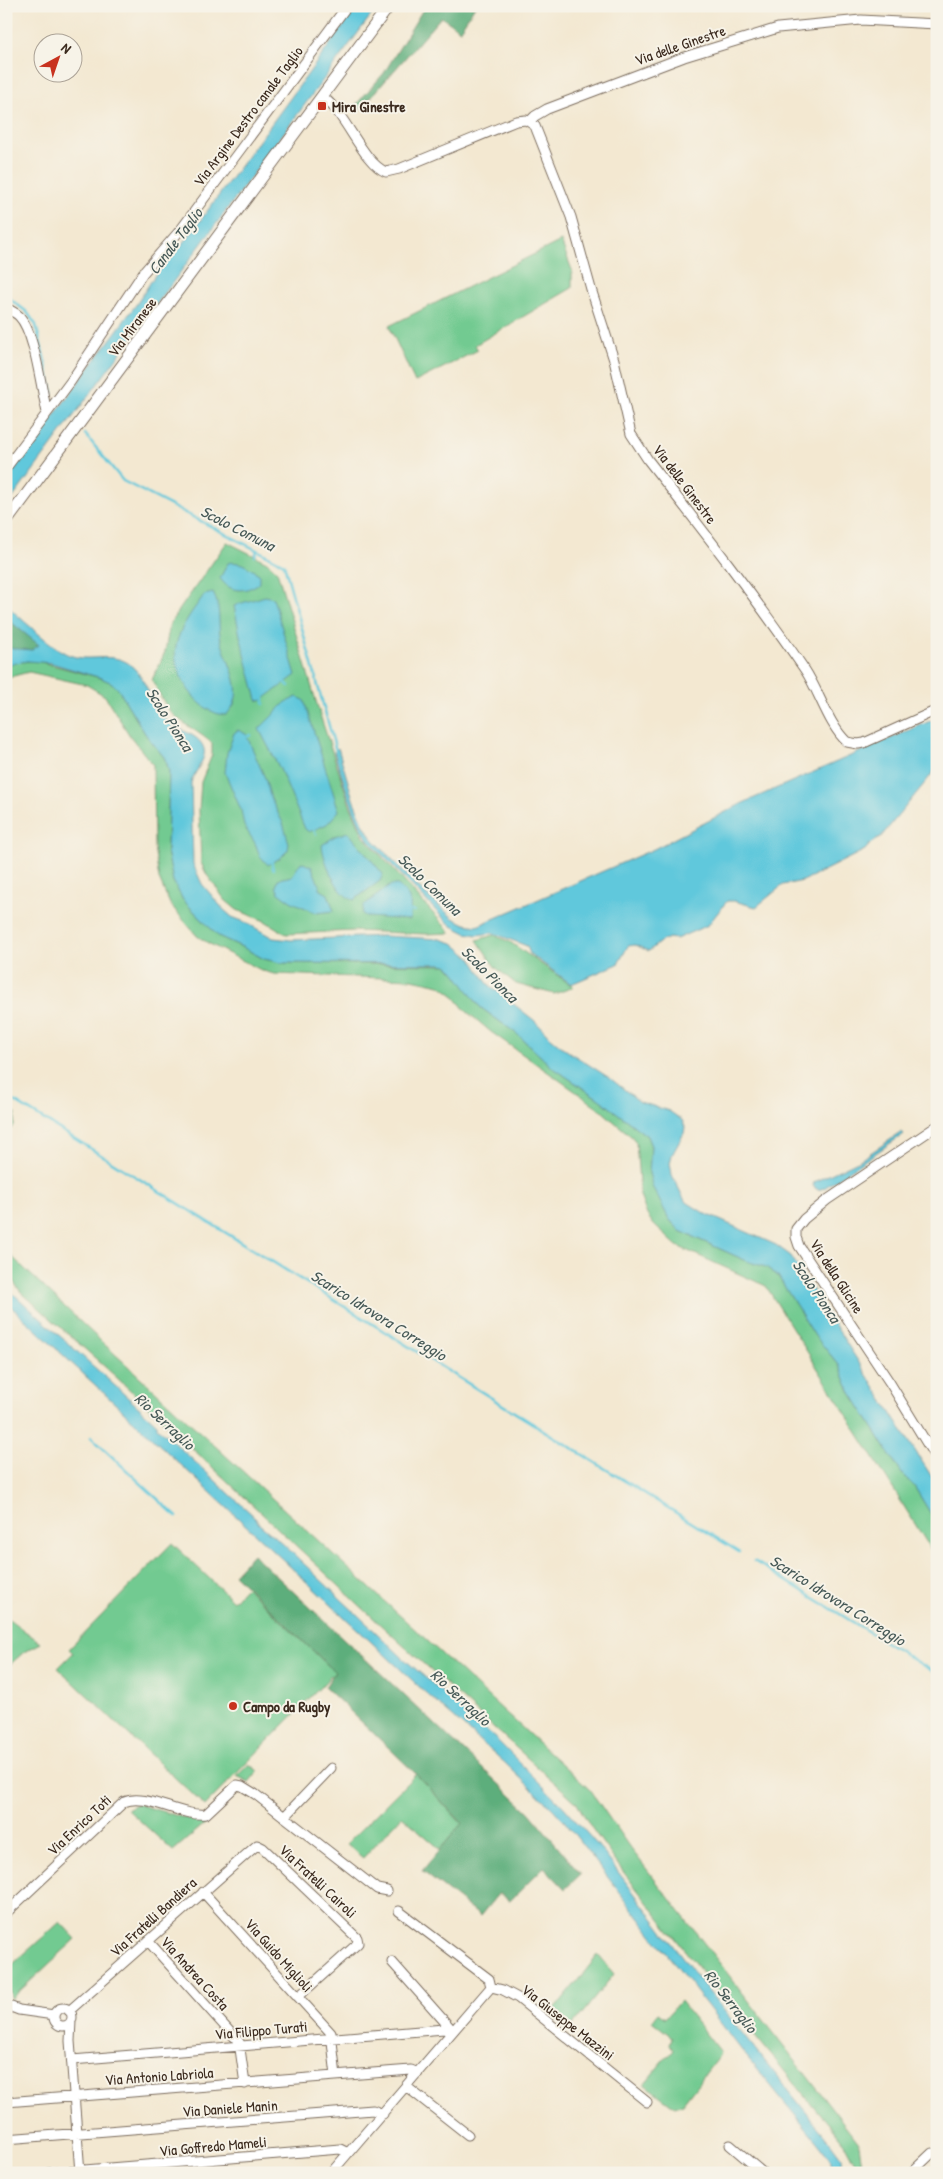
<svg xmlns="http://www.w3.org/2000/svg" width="943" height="2179" viewBox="0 0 943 2179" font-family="'Patrick Hand',sans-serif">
<rect width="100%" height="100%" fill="#f7f3e8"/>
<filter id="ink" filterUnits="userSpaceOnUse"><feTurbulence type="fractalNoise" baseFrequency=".02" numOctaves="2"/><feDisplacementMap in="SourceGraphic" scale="10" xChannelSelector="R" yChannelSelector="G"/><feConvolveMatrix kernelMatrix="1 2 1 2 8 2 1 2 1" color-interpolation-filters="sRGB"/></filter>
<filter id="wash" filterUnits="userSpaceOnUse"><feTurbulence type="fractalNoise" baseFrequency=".0096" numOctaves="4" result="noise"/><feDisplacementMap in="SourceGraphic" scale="20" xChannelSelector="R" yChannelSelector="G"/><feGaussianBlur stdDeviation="1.12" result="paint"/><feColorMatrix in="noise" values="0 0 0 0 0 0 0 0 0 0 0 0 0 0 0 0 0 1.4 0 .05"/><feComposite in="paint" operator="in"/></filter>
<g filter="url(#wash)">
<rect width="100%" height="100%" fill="#f3e8d1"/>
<path fill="#72ca91" stroke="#567a58" d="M 561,241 L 572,270 L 572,288 L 475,345 L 478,350 L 415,382 L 389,326 Z
M 227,542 L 267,562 L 277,571 L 322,721 L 350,805 L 364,837 L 451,933 L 426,934 L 354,931 L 286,934 L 265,921 L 237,910 L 225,900 L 207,875 L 201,863 L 199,810 L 201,782 L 212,755 L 212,743 C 200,733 187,726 176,717 C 165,708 159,692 152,680 L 165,652 L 170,623 Z
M 37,661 L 101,678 L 112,683 L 118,689 L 146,735 L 164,757 L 167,764 L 169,772 L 167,851 L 173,881 L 183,900 L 218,936 L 242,947 L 264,959 L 282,963 L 447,965 L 457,975 L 480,1007 L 517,1034 L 552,1067 L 599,1099 L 647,1136 L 651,1146 L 649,1173 L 669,1219 L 680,1231 L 749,1262 L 766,1267 L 778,1276 L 815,1336 L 839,1365 L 850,1391 L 902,1474 L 914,1486 L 937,1524 L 937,1559 L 766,1286 L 677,1246 L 654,1225 L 647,1215 L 640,1196 L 636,1142 L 632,1137 L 596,1106 L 491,1032 L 465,1010 L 453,995 L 440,985 L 412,979 L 274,974 L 263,971 L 208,943 L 197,936 L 170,904 L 159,879 L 154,847 L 153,765 L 130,736 L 105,696 L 87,685 L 29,672 L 6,678 L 6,665 L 16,662 Z
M 494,935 L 510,942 L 574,987 L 554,994 L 516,984 L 495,967 L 477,940 Z
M 6,1107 L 16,1113 L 14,1126 L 6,1134 Z
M 6,1251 L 104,1344 L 590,1790 L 628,1845 L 859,2143 L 862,2166 L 866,2173 L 860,2173 L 844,2143 L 694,1962 L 621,1869 L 591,1827 L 576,1802 L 385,1629 L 114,1375 L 21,1292 L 6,1272 Z
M 172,1543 L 233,1601 L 246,1587 L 335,1672 L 205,1806 L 58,1668 L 73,1653 L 69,1649 Z
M 6,1617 L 41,1643 L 24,1652 L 6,1668 Z
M 249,1764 L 258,1771 L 249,1782 L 237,1776 Z
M 416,1774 L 462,1824 L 440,1849 L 402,1816 L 363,1858 L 346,1844 Z
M 137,1804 L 195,1821 L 208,1821 L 173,1851 L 127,1809 Z
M 60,1922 L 76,1939 L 11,1999 L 10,1992 L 6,1989 L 6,1970 Z
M 598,1955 L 614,1974 L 569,2030 L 550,2015 Z
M 680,2001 L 720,2052 L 719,2056 L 682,2104 L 675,2107 L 644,2084 L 673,2049 L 670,2044 L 672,2037 L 652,2021 L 658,2013 L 665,2018 Z"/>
<path fill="#5dae7b" stroke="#4c6c4c" d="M 425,6 L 475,6 L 460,30 L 441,17 L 359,111 L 348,109 L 353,108 L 384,73 Z
M 6,618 L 39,645 C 33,654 16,650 6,648 Z
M 253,1554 L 529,1812 L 581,1874 L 565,1889 L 544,1867 L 510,1901 L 499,1893 L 480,1916 L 422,1871 L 462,1823 L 414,1772 L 325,1687 L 335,1672 L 234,1574 Z"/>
<path fill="#60c8dc" stroke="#4e797d" d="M 358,6 L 378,6 L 6,507 L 6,480 L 138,302 L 155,275 L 186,240 Z
M 233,562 L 243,564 L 259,574 L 259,583 C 246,593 229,593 220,578 L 228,563 Z
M 213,593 C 221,607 218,620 220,635 C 224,661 251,692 226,715 C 199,715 170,672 176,646 C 180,626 192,612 204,595 Z
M 265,596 L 273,598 L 296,675 L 261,701 L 257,700 L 240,636 L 234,606 C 239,603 257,599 265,596 Z
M 6,605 C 20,617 56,652 72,656 C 91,662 110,652 128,663 C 148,677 150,706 168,722 C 179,731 200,734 204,749 C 207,759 193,773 191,783 L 193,864 L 202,884 L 224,910 L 232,917 L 245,922 L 273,938 L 291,940 L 383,936 L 440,939 L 453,943 L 471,958 L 488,984 L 535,1021 L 551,1038 L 566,1050 L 611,1079 L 640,1102 L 669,1111 L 682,1120 L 685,1127 L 684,1133 L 672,1155 L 670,1163 L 672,1175 L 685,1201 L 704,1213 L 776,1245 L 791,1256 L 937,1485 L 937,1524 L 914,1486 L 902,1474 L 850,1391 L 839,1365 L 815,1336 L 778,1276 L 766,1267 L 749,1262 L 680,1231 L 669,1219 L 653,1188 L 649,1173 L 651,1146 L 647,1136 L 599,1099 L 552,1067 L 517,1034 L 480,1007 L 452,969 L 447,965 L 440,964 L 282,963 L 264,959 L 242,947 L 218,936 L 183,900 L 173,881 L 167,851 L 169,772 L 167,764 L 164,757 L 146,735 L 118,689 L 112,683 L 101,678 L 51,663 L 27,661 L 6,665 L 6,648 L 32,650 L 39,645 L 6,618 Z
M 297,697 L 304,700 L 339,811 L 327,824 L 309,832 L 305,829 L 280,769 L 259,729 L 286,702 Z
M 937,718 L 937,768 L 880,838 L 871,843 L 865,850 L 803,881 L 783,885 L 756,907 L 734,901 L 727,901 L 708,925 L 676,939 L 669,938 L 660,942 L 649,951 L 635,945 L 628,946 L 618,964 L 571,984 L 530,954 L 527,946 L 493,933 L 477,935 L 466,933 L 452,926 L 442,917 L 368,840 C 352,812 344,782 334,752 L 338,748 L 353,799 L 363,823 L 371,837 L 423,892 L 453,918 L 465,924 L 477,926 L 654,849 L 743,803 Z
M 238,730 L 246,734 L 265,778 L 271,799 L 283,823 L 289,843 L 288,850 L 280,858 L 268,865 L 260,856 L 255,843 L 244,826 L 241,810 L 225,773 L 227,753 L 234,733 Z
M 348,832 L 383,874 L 380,881 L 354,900 C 338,897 323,860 322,845 L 335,836 Z
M 301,862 L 312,867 L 321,890 L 328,894 L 334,911 L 317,913 L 292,902 L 279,893 L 276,887 L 278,879 L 292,876 Z
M 391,885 L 398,885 C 412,898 411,901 410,920 L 368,917 L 362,914 L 364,905 Z
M 902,1132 L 904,1134 L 824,1188 L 818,1190 L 813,1186 L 814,1182 L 860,1160 Z
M 6,1287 L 157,1424 L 157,1427 L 256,1518 L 259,1524 L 281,1542 L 403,1658 L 497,1740 L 562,1805 L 600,1848 L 705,1987 L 831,2143 L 842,2158 L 843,2173 L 832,2173 L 831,2161 L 822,2148 L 743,2052 L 565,1822 L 553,1809 L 504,1762 L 427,1694 L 6,1302 Z"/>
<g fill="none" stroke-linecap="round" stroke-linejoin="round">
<path stroke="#60c8dc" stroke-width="2.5" d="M 6,296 L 27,312 L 36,325 L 53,393
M 85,434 L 123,481 L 284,564 L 336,751
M 255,556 L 257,551
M 283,680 L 289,686
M 264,704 L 264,697
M 244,738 L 251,735
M 313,828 L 316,834
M 271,860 L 273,869
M 407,911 L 415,911
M 6,1096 L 739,1552
M 91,1437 L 177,1517
M 754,1561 L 937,1674"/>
</g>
</g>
<g filter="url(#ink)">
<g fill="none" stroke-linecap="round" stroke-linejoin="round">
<g stroke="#7b6c5d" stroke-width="11">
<path id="minor" d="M 322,96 C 347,115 362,162 386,172 L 399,169 L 516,121 L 526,120 L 535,126 L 571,217 L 591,289 L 614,360 L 631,434 L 648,460 C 702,529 756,598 805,670 C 819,691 829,726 847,742 L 858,744 L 864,743 L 937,710
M 530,121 L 535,116 L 547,109 L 684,57 L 778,28 L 861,20 L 937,24
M 6,308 C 10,310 16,313 19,316 C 35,332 41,389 47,412
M 6,468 L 71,381 L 143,273 L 182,228 L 347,6
M 937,1126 L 827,1200 L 804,1219 L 796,1229 L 796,1237 L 799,1246 L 890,1383 L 937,1460
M 284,1817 L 331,1768
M 203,1892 L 331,2033 L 336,2076
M 399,1911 L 489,1979 L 491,1987
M 6,1913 L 124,1802 C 146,1792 180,1817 206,1814 L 237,1785 L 242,1786 L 255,1794 L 377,1889 L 387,1891
M 148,1941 L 239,2042 L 245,2084
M 392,1962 L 453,2031
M 6,2005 L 19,2010 L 54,2015
M54 2017a9 9 0 1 1 18 0a9 9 0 1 1-18 0Z
M 69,2011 L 257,1845 L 263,1848 L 357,1938 L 358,1943 L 355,1946 L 298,1997
M 71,2021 L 70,2041 L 80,2173
M 72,2060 L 444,2029 L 453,2031
M 407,2087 L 468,2135
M 6,2102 L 411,2070 L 418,2073
M 6,2139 L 373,2110 L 383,2114
M 730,2145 L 763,2173
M 48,2173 L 340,2149 L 348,2153
M 331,2173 L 491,1987 L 503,1990 L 518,1998 L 647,2102
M 911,2173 L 932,2153"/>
</g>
<g stroke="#7b6c5d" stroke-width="13">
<path id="major" d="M 6,522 L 389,6"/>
</g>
<use href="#minor" stroke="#fff" stroke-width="9"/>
<use href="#major" stroke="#fff" stroke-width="11"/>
</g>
</g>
<g fill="#c8321e" stroke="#f7f3e8" stroke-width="2">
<rect x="317" y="101" width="10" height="10" rx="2.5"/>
<circle cx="233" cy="1706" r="5"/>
</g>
<g text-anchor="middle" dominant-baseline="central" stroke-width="4" stroke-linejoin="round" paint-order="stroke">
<g font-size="15" fill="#3b2a1e" stroke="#f7f3e8">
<text transform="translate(680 45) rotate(-19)">Via delle Ginestre</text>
<text transform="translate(248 116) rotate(-53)">Via Argine Destro canale Taglio</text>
<text transform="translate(132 327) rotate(-53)">Via Miranese</text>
<text transform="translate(685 484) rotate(53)">Via delle Ginestre</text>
<text transform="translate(837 1276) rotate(57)">Via della Glicine</text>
<text transform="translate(79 1825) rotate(-43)">Via Enrico Toti</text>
<text transform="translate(318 1881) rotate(43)">Via Fratelli Cairoli</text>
<text transform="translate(153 1917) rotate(-42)">Via Fratelli Bandiera</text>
<text transform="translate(279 1955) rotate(48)">Via Guido Miglioli</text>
<text transform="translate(195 1973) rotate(48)">Via Andrea Costa</text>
<text transform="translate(568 2022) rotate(38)">Via Giuseppe Mazzini</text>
<text transform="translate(261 2030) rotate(-5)">Via Filippo Turati</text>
<text transform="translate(159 2076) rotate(-4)">Via Antonio Labriola</text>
<text transform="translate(230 2108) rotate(-4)">Via Daniele Manin</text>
<text transform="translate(213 2146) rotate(-5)">Via Goffredo Mameli</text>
</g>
<g font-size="15" font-weight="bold" fill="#3b2a1e" stroke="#f7f3e8" text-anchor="start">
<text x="332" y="106">Mira Ginestre</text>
<text x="243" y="1706">Campo da Rugby</text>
</g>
<g font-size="16" font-style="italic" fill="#465957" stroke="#f7f3e8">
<text transform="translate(175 241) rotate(-53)">Canale Taglio</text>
<text transform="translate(238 528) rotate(27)">Scolo Comuna</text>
<text transform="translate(170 719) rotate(57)">Scolo Pionca</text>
<text transform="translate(430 884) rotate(44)">Scolo Comuna</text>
<text transform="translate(490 974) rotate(45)">Scolo Pionca</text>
<text transform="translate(817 1291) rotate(56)">Scolo Pionca</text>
<text transform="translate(379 1315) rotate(32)">Scarico Idrovora Correggio</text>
<text transform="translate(165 1421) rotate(43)">Rio Serraglio</text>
<text transform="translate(838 1600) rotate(32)">Scarico Idrovora Correggio</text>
<text transform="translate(461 1697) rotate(43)">Rio Serraglio</text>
<text transform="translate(731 2001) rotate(52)">Rio Serraglio</text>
</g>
</g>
<rect width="943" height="2179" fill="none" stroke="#f7f3e8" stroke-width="25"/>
<g transform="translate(58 58) rotate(40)"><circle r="24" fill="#f7f3e8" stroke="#aca397"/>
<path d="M0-4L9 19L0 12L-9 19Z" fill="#c8321e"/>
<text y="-8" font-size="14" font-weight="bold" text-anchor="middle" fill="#3b2a1e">N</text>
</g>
</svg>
